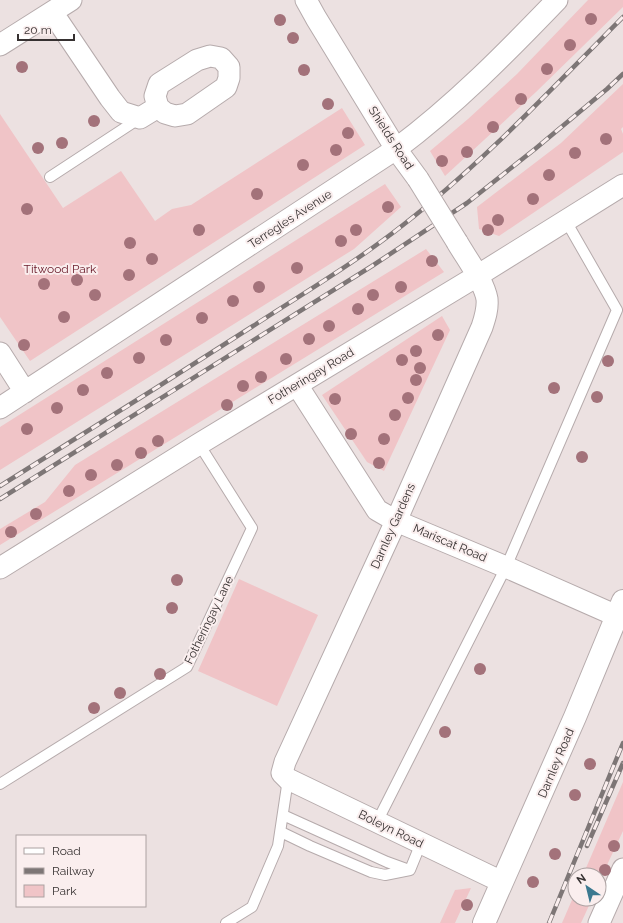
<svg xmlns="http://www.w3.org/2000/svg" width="623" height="923" viewBox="0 0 623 923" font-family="Raleway,sans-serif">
<rect width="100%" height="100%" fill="#ece1e1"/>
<path fill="#f0c4c7" d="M 588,0 L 623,0 L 623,7 L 536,92 L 445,176 L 430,151 L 468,119 L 517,74 Z
M 623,84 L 623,127 L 621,129 L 623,134 L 623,152 L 499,236 L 479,229 L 477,207 L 561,143 Z
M 342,108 L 365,145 L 30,361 L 0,317 L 0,114 L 63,208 L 121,171 L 155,221 L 172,209 L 191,205 Z
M 385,184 L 401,207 L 354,249 L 0,470 L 0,427 Z
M 426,249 L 444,272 L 0,545 L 0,529 L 45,502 L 75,465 Z
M 442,316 L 450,330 L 384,471 L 367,462 L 322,395 Z
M 239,579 L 318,615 L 277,706 L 198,671 Z
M 623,782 L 623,831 L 599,882 L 599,875 L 583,875 Z
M 471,888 L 455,923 L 440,923 L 455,890 Z
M 575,893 L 575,899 L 592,899 L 581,923 L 562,923 Z"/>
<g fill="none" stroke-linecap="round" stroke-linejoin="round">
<g stroke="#b6abac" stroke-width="12">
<path id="service" d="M 50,177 L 140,118
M 0,784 L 187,667 L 252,528 L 199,444
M 283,815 L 387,862 L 409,870
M 377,822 L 506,567 L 617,310 L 566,221
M 281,832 L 310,846 L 371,872 L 385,875 L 410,870 L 421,843
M 226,923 L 252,907 L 278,846 L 288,779"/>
</g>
<g stroke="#b6abac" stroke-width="23">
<path id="minor" d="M 306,0 L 316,18 L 396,149 L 418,179
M 52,12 L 110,98 L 121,112 L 140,118 L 158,107
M 0,45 L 71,0
M 210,56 L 221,58 L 229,67 L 229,78 L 226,87 L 187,114 L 175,116 L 165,113 L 158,107 L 155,96 L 159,84 L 197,60 Z
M 457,242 C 466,258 484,281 487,299 C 488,309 485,318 482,327 L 396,521 L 285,762 L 282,773 L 288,779 L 502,882
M 0,353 L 25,392
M 297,385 L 377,510 L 396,521 L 506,567 L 617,616
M 0,408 L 396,149 C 455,105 506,53 557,0
M 0,568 L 199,444 L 477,276 L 623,185
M 599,923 L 623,869"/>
</g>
<g stroke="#b6abac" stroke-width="24">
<path id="secondary" d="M 484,923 L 575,717 L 623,601"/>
</g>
<use href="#service" stroke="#fff" stroke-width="10"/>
<use href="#minor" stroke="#fff" stroke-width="21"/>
<use href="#secondary" stroke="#fff" stroke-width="22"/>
<g stroke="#7d7676" stroke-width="4.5">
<path id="rail" d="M 0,486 C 85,433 169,380 253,326 C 304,293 356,262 403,225 C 482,164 553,87 623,17
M 0,499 L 372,266 L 467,203 L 535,149 L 607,89 L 623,74
M 587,846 L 623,763
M 549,923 L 623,743"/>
</g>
<use href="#rail" stroke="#faeeee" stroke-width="3" stroke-dasharray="9" stroke-linecap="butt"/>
<g stroke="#b6abac" stroke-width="23" stroke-linecap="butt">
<path id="minor-bridge" d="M 418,179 L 457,242"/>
</g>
<use href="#minor-bridge" stroke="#fff" stroke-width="21"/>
</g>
<g fill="#a3727a">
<circle cx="591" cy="19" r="6"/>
<circle cx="280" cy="20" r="6"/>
<circle cx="293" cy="38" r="6"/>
<circle cx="570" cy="45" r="6"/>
<circle cx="22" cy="67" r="6"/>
<circle cx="547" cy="69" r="6"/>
<circle cx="304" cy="70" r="6"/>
<circle cx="521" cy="99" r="6"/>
<circle cx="328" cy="104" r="6"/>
<circle cx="94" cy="121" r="6"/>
<circle cx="493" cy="127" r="6"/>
<circle cx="348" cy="133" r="6"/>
<circle cx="606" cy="139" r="6"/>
<circle cx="62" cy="143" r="6"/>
<circle cx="38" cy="148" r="6"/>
<circle cx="336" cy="150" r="6"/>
<circle cx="467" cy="152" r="6"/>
<circle cx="575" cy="153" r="6"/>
<circle cx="442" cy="161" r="6"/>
<circle cx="303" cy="165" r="6"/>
<circle cx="549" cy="175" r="6"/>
<circle cx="257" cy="194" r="6"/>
<circle cx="533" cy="199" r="6"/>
<circle cx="388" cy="207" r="6"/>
<circle cx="27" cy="209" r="6"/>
<circle cx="498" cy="220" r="6"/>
<circle cx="199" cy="230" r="6"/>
<circle cx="356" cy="230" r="6"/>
<circle cx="488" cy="230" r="6"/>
<circle cx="341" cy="241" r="6"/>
<circle cx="130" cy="243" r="6"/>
<circle cx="152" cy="259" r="6"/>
<circle cx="432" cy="261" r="6"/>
<circle cx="297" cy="268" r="6"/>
<circle cx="129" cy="275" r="6"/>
<circle cx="77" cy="280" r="6"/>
<circle cx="44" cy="284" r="6"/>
<circle cx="259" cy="287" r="6"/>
<circle cx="401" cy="287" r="6"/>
<circle cx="95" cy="295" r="6"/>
<circle cx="373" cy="295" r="6"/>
<circle cx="233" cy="301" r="6"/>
<circle cx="358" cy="309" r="6"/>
<circle cx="64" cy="317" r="6"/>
<circle cx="202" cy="318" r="6"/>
<circle cx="329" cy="326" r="6"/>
<circle cx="438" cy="335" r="6"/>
<circle cx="309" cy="339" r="6"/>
<circle cx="166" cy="340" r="6"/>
<circle cx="24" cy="345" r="6"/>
<circle cx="416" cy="351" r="6"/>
<circle cx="139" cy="358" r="6"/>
<circle cx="286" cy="359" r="6"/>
<circle cx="402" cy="360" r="6"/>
<circle cx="608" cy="361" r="6"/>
<circle cx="420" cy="368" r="6"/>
<circle cx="107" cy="373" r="6"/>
<circle cx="261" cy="377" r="6"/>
<circle cx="416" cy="380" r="6"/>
<circle cx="243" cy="386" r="6"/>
<circle cx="554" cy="388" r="6"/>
<circle cx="83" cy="390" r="6"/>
<circle cx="597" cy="397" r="6"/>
<circle cx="408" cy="398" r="6"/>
<circle cx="335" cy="399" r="6"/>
<circle cx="227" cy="405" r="6"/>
<circle cx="57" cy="408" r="6"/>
<circle cx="395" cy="415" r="6"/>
<circle cx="27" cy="429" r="6"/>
<circle cx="351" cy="434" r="6"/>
<circle cx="384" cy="439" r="6"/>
<circle cx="158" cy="441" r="6"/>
<circle cx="141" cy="453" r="6"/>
<circle cx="582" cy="457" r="6"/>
<circle cx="379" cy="463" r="6"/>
<circle cx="117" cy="465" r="6"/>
<circle cx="91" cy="475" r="6"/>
<circle cx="69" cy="491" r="6"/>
<circle cx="36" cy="514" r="6"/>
<circle cx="11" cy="532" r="6"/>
<circle cx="177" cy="580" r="6"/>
<circle cx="172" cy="608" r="6"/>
<circle cx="480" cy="669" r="6"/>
<circle cx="160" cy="674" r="6"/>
<circle cx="120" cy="693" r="6"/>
<circle cx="94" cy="708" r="6"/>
<circle cx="445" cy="732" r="6"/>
<circle cx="590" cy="764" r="6"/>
<circle cx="575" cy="795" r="6"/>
<circle cx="614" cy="846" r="6"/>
<circle cx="555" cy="854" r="6"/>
<circle cx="605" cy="870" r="6"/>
<circle cx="533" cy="882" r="6"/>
<circle cx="467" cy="905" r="6"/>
</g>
<g text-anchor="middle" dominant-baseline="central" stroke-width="4" stroke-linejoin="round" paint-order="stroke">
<g font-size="12" fill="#363131" stroke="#faeeee">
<text transform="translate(391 138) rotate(57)">Shields Road</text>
<text transform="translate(290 219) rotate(-33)">Terregles Avenue</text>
<text transform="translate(311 376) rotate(-31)">Fotheringay Road</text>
<text transform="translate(393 526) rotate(-66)">Darnley Gardens</text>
<text transform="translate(450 543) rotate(23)">Mariscat Road</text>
<text transform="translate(209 620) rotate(-64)">Fotheringay Lane</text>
<text transform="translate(556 763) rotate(-67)">Darnley Road</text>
<text transform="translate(391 829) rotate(26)">Boleyn Road</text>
</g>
<g font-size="12" fill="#671726" stroke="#faeeee">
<text x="60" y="269">Titwood Park</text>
</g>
</g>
<rect x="16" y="835" width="130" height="72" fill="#faeeee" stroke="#aca2a2"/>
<rect x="24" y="848" width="20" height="6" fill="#ffffff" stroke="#aca2a2"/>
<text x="52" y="855" font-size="12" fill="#363131">Road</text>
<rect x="24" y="868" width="20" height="6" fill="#7d7676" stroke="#aca2a2"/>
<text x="52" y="875" font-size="12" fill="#363131">Railway</text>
<rect x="24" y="885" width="20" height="12" fill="#f0c4c7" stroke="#aca2a2"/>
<text x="52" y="895" font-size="12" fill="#363131">Park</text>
<g transform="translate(587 887) rotate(325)"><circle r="19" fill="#faeeee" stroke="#aca2a2"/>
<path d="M0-3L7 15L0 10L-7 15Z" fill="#3c7990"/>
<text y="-6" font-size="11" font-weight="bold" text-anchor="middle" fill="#363131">N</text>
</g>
<path d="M18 34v6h56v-6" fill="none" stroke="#363131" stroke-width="2"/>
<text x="24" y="34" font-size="12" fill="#363131" stroke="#faeeee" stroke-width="3" paint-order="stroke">20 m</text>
</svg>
